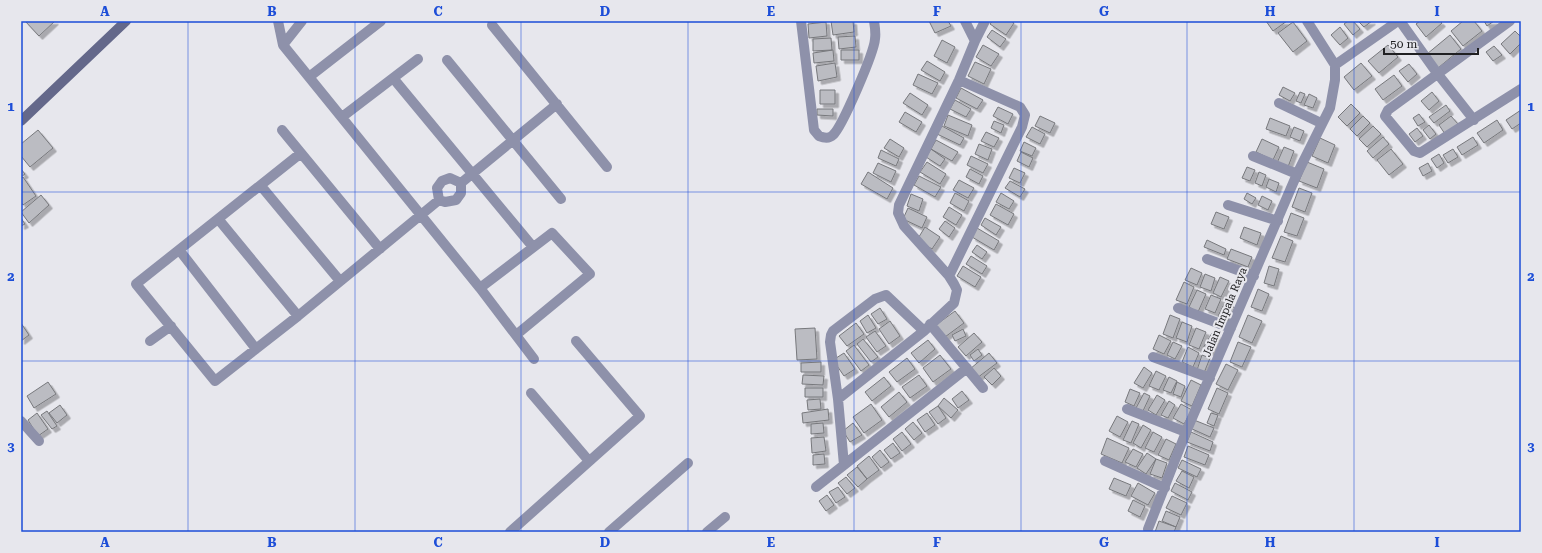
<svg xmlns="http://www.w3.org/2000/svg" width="1542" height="553" viewBox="0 0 1542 553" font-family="'Roboto Serif',serif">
<defs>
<filter id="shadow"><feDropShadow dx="3.5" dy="3.5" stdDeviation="0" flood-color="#0004"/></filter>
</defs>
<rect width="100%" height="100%" fill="#e7e7ed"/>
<path fill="#bbbcc2" stroke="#77787c" filter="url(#shadow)" d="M 25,21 L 55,21 L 39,36 Z
M 808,21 L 826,21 L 826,22 L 808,22 Z
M 831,21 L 853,21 L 854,32 L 833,35 Z
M 929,21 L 948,21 L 951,26 L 935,33 Z
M 992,21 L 1011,21 L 1014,23 L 1006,35 L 990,24 Z
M 1266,21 L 1287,21 L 1273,31 Z
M 1348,21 L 1353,21 L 1360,29 L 1353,35 L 1344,24 Z
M 1358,21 L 1372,21 L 1364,27 Z
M 1420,21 L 1440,21 L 1442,23 L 1426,37 L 1416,24 Z
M 1463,21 L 1474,21 L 1482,31 L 1463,46 L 1451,31 Z
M 1484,21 L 1494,21 L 1487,26 Z
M 826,22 L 827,36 L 809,38 L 808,24 Z
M 1293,22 L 1307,41 L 1293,52 L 1278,33 Z
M 1340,27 L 1348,38 L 1340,45 L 1331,35 Z
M 992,30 L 1006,39 L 1000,47 L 987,37 Z
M 1515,31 L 1521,37 L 1521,43 L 1510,54 L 1501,44 Z
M 1450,35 L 1461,49 L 1438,68 L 1427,54 Z
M 855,36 L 856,47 L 839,49 L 838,37 Z
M 831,38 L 832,50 L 813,51 L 813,39 Z
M 942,40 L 955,47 L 947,63 L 934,56 Z
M 983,45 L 999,54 L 991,66 L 976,57 Z
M 1388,45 L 1398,57 L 1379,73 L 1368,61 Z
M 1494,46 L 1502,55 L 1493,61 L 1486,52 Z
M 833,50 L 834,61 L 814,63 L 813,53 Z
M 841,50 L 859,50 L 859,60 L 841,60 Z
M 927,61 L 945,72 L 940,81 L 921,70 Z
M 975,62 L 991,69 L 984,84 L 968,76 Z
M 835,63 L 837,77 L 818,81 L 816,66 Z
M 1361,63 L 1372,76 L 1354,90 L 1344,77 Z
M 1409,64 L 1417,74 L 1408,82 L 1399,71 Z
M 918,74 L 938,83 L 932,94 L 913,85 Z
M 1394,75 L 1402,86 L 1383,100 L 1375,89 Z
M 1283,87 L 1295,93 L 1290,101 L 1279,95 Z
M 961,88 L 983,100 L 977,109 L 956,98 Z
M 820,90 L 835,90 L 835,104 L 820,104 Z
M 1300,92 L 1305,94 L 1301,103 L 1296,101 Z
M 1432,92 L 1439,101 L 1429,110 L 1421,101 Z
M 910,93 L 928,105 L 922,115 L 903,103 Z
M 1309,94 L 1317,98 L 1313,108 L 1304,105 Z
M 955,100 L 971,109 L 966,117 L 950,109 Z
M 1351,104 L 1360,113 L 1347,126 L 1338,117 Z
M 1446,105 L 1450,111 L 1434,123 L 1429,117 Z
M 998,107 L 1013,114 L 1008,124 L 993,116 Z
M 817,109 L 833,109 L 833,116 L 817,115 Z
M 1521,110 L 1521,123 L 1512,129 L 1506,120 Z
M 905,112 L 922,122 L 916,132 L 899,122 Z
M 1419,114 L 1425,122 L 1418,126 L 1413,118 Z
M 948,115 L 972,125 L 968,136 L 944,126 Z
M 1040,116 L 1055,123 L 1050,133 L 1035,126 Z
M 1363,116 L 1370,123 L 1357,136 L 1350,129 Z
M 1451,116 L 1458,124 L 1445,134 L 1439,125 Z
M 1270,118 L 1290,126 L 1286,136 L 1266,129 Z
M 1497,120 L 1503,130 L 1484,143 L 1477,133 Z
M 994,121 L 1004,125 L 1001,133 L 991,128 Z
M 1429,125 L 1436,134 L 1430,139 L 1423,130 Z
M 942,126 L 964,138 L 960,145 L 937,134 Z
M 1373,126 L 1381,134 L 1367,147 L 1359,139 Z
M 1032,127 L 1045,134 L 1040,144 L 1026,137 Z
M 1294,127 L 1304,131 L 1300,141 L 1290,137 Z
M 1417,128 L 1423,136 L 1415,142 L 1409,134 Z
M 38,130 L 53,148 L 30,167 L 21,156 L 21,144 Z
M 986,132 L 999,138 L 994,147 L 981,141 Z
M 1383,137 L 1389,144 L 1373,158 L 1367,151 Z
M 1473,137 L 1478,145 L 1462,155 L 1457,147 Z
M 1320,138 L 1335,145 L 1328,163 L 1312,156 Z
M 890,139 L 904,148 L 899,157 L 884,148 Z
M 1262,139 L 1279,147 L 1273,160 L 1256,152 Z
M 936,140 L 958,152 L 952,161 L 931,149 Z
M 1024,142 L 1036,148 L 1032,156 L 1020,151 Z
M 979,144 L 992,149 L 988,160 L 975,154 Z
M 1284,147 L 1294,151 L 1288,167 L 1277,163 Z
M 931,149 L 945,159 L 940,166 L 926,157 Z
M 1391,149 L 1403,164 L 1389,175 L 1377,160 Z
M 1453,149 L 1458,157 L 1448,163 L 1443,155 Z
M 881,150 L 899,159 L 896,166 L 878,158 Z
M 1021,152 L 1033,158 L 1029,167 L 1017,161 Z
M 1439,154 L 1444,163 L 1437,168 L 1431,159 Z
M 971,156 L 988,164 L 983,173 L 967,165 Z
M 927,162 L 946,174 L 940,184 L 920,172 Z
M 1307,162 L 1324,169 L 1317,188 L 1299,181 Z
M 878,163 L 896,171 L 891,182 L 873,173 Z
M 1428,163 L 1432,171 L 1423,176 L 1419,168 Z
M 1247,167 L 1255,170 L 1250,181 L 1242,178 Z
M 1014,168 L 1025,173 L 1020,183 L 1009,178 Z
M 21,169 L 25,174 L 21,177 Z
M 970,169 L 983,176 L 979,184 L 966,177 Z
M 868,172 L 893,188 L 887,199 L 861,184 Z
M 1259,172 L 1266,175 L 1262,186 L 1255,183 Z
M 919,176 L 941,187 L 935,197 L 914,185 Z
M 23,177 L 36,196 L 23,205 L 21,202 L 21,179 Z
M 1269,179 L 1279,183 L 1276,192 L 1266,187 Z
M 959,180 L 974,188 L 968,198 L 953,190 Z
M 1010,181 L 1025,189 L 1020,197 L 1005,188 Z
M 1299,188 L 1312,193 L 1305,212 L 1292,207 Z
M 955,193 L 969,201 L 964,211 L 950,203 Z
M 1001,193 L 1014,201 L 1009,209 L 996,202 Z
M 1247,193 L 1256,198 L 1252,204 L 1244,199 Z
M 911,194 L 923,199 L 919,211 L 907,206 Z
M 41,195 L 49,205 L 29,223 L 21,212 Z
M 1262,196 L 1272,201 L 1268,210 L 1258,205 Z
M 996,204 L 1014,214 L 1008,225 L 990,215 Z
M 949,207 L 962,215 L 956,225 L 943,217 Z
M 908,208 L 927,217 L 922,228 L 903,219 Z
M 1216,212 L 1229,217 L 1224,229 L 1211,224 Z
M 1291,213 L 1304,218 L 1297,236 L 1284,232 Z
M 21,218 L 25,224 L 21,226 Z
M 985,218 L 1001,227 L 996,235 L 981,225 Z
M 945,221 L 955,228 L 949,237 L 939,229 Z
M 925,227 L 940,237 L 932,249 L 917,240 Z
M 1244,227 L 1261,233 L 1257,245 L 1240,238 Z
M 977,228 L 999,241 L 994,250 L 972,237 Z
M 1281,236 L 1293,241 L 1285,262 L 1272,258 Z
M 1207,240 L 1226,249 L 1224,255 L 1204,247 Z
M 977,245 L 987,252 L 982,259 L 972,252 Z
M 1231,249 L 1252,257 L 1248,267 L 1227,259 Z
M 971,256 L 987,266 L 982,274 L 966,264 Z
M 963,266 L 981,277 L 975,287 L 957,276 Z
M 1269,266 L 1279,269 L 1274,286 L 1264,283 Z
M 1191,268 L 1202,273 L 1197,285 L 1185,280 Z
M 1205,274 L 1215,278 L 1211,291 L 1200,287 Z
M 1220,277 L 1229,281 L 1221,297 L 1213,293 Z
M 1184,282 L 1194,287 L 1187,304 L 1176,300 Z
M 1258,289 L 1269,294 L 1262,311 L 1251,307 Z
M 1197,290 L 1206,294 L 1198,312 L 1189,307 Z
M 1211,295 L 1221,299 L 1215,313 L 1205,309 Z
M 1225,302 L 1235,308 L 1228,321 L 1218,316 Z
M 880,308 L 887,319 L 878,324 L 871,314 Z
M 955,311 L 964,323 L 945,337 L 936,325 Z
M 868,315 L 876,328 L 867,333 L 860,321 Z
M 1170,315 L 1180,319 L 1173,338 L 1163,334 Z
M 1248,315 L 1262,321 L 1252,343 L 1239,337 Z
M 890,321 L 900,336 L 889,344 L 879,329 Z
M 1182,322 L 1192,326 L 1187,342 L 1176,338 Z
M 21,323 L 29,335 L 21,341 Z
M 856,323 L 864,334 L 847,346 L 839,336 Z
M 815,328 L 817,359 L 797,360 L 795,329 Z
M 1196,328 L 1206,332 L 1199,349 L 1189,345 Z
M 963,329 L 966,336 L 955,341 L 952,335 Z
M 875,331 L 886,346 L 877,352 L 866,337 Z
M 974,333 L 982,342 L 966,356 L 958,347 Z
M 1212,333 L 1220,337 L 1211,353 L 1203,348 Z
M 1159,335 L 1171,341 L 1164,354 L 1153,349 Z
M 863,339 L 878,357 L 871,362 L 857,344 Z
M 928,340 L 935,349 L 919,363 L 911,353 Z
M 1173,342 L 1182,346 L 1175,359 L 1167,355 Z
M 1238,342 L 1251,347 L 1242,367 L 1230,362 Z
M 854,345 L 869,365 L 861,371 L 846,351 Z
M 1188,347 L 1199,353 L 1193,367 L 1182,362 Z
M 978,349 L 982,355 L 974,361 L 970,355 Z
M 844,353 L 855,369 L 844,376 L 833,360 Z
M 989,353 L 997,363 L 977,378 L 970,369 Z
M 940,355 L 951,369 L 933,382 L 923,368 Z
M 1202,355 L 1210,358 L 1204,373 L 1197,370 Z
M 907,358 L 915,369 L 897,382 L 889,372 Z
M 821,362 L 821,372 L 801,372 L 801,363 Z
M 1226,364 L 1238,370 L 1228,390 L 1216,384 Z
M 1144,367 L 1152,373 L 1143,388 L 1134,383 Z
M 994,368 L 1001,376 L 992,385 L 984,377 Z
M 1156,371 L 1166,376 L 1159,390 L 1149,386 Z
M 803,375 L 824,376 L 823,385 L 802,384 Z
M 919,375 L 927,386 L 910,398 L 902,387 Z
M 884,377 L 891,386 L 872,401 L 865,392 Z
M 1169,377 L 1177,381 L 1171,393 L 1163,390 Z
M 1191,380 L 1201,385 L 1192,406 L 1181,401 Z
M 48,382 L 56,394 L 34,408 L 27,396 Z
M 1177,382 L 1185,386 L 1181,397 L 1173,394 Z
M 805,388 L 823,388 L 823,397 L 805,397 Z
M 1217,388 L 1228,393 L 1219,414 L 1208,409 Z
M 1130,389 L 1140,393 L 1134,406 L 1125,402 Z
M 962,391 L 969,400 L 958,408 L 952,399 Z
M 899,392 L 907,402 L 889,417 L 881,407 Z
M 1144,393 L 1150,396 L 1143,411 L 1136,408 Z
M 1157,395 L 1165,400 L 1156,415 L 1148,410 Z
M 944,398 L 958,410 L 951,418 L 938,406 Z
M 820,399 L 821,409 L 808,410 L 807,400 Z
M 1169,401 L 1175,405 L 1168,418 L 1161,415 Z
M 871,404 L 882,420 L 864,433 L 853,417 Z
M 1181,404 L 1192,410 L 1184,424 L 1173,418 Z
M 60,405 L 67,415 L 57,423 L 49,413 Z
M 938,406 L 946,418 L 938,424 L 929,412 Z
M 828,409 L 829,420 L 803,423 L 802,413 Z
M 47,411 L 57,426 L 52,429 L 41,415 Z
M 37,413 L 48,429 L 38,436 L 28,420 Z
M 927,413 L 935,425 L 925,432 L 917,420 Z
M 1211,413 L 1218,415 L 1214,426 L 1207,423 Z
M 1117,416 L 1128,422 L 1120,437 L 1109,431 Z
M 1194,420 L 1214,428 L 1210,437 L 1190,428 Z
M 1132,421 L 1139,424 L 1131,443 L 1123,440 Z
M 913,422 L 922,433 L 914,440 L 905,429 Z
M 823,423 L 824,433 L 811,434 L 811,424 Z
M 853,423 L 862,435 L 850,442 L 843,431 Z
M 1143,425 L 1151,430 L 1141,448 L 1133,443 Z
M 902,432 L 911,444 L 902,451 L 893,439 Z
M 1153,432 L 1162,437 L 1154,452 L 1145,448 Z
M 1191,432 L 1213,442 L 1210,451 L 1187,442 Z
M 824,437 L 826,451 L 812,453 L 811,438 Z
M 1107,438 L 1129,448 L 1122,463 L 1101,454 Z
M 1166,439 L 1176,444 L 1169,460 L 1158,455 Z
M 893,443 L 900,453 L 891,459 L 884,450 Z
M 1188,446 L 1209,455 L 1205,465 L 1184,457 Z
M 1133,449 L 1143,454 L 1136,467 L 1125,462 Z
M 880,450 L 889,462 L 881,468 L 872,457 Z
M 1147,453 L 1156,459 L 1146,474 L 1137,468 Z
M 824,454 L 825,464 L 813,465 L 813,455 Z
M 869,456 L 879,470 L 867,479 L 857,466 Z
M 1156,459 L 1167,463 L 1162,478 L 1150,474 Z
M 1182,460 L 1201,469 L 1197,477 L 1178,468 Z
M 857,467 L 867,479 L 858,487 L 847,475 Z
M 1182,471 L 1194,477 L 1189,488 L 1176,481 Z
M 846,477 L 855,488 L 847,494 L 838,483 Z
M 1114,478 L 1131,485 L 1126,496 L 1109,489 Z
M 1138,483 L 1155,493 L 1148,505 L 1131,496 Z
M 1175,483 L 1192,492 L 1188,500 L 1171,491 Z
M 838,487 L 845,497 L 836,503 L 829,492 Z
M 827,495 L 834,505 L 826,511 L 819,501 Z
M 1172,496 L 1187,503 L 1181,515 L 1166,508 Z
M 1133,500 L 1145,506 L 1140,517 L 1128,511 Z
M 1166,511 L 1180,517 L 1176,527 L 1162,521 Z
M 1159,521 L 1176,527 L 1174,532 L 1155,532 Z"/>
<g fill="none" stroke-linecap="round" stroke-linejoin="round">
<path stroke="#8e91aa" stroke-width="10" d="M 278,21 L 283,45 L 480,288 L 534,359
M 801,21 L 814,130 L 819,136 C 824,138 829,139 833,135 C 842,127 874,53 875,39 C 876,33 875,27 874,21
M 1307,21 L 1335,65
M 1400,21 L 1437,73 L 1474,120
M 1510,21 L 1388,110 L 1385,116 L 1414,151 L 1420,153 L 1521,89
M 492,25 L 607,167
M 975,41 L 985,21
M 283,45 L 302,21
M 447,60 L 561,199
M 309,77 L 381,21
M 393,78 L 533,247
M 1279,103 L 1321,123
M 342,117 L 418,59
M 282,130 L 380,249
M 301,153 L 136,284 L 215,381 L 298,316 L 439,200 L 445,202 L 456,200 L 461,193 L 461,183 L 557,104
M 1253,156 L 1297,174
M 261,186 L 340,281
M 439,200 L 437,188 L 442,181 L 450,178 L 461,183
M 1228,205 L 1278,221
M 219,220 L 298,316
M 180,251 L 256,349
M 1207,259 L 1254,276
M 949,276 L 1022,127 L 1025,115 L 1020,107 L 959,80
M 480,288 L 552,233 L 590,274 L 516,335
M 1178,308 L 1231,328
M 930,324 L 983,388
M 924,331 L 886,295 L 875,299 L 833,331 L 831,335 L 830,342 L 838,399 L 844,465 L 967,368
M 150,341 L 171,326
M 1153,357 L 1210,378
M 531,393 L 589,461
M 838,399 L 924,331 L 954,303 L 957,290 L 954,284 L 949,276 L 904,226 L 898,213 L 899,205 L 959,80 L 975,41 L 965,21
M 1127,409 L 1186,432
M 21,421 L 39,441
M 1105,461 L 1165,488
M 816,487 L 844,465
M 1148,529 L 1186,432 L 1297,174 L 1330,108 L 1335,80 L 1335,65 L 1398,21
M 510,532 L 640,416 L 576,341
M 609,532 L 688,463
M 707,532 L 725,517"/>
<path stroke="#64688a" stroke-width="10" d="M 21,121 L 126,21"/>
</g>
<path fill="none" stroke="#1d4ed8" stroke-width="1" stroke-opacity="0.55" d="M 188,21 L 188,532M 355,21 L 355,532M 521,21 L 521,532M 688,21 L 688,532M 854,21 L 854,532M 1021,21 L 1021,532M 1187,21 L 1187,532M 1354,21 L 1354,532M 21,192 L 1521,192M 21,361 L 1521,361"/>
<g text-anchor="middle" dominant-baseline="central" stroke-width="4" stroke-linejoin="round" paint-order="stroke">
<g font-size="11" fill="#202022" stroke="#e7e7ed">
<text transform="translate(1225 312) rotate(-67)">Jalan Impala Raya</text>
</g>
</g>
<rect width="1542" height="553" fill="none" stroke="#e7e7ed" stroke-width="44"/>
<path d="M1384 48v6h94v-6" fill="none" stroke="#202022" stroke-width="2"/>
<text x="1390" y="48" font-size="12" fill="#202022" stroke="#e7e7ed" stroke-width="3" paint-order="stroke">50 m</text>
<rect x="22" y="22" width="1498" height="509" fill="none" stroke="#1d4ed8" stroke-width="1.5"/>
<g font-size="13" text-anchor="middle" font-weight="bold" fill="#1d4ed8">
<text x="105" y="16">A</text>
<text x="272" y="16">B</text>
<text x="438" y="16">C</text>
<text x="605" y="16">D</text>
<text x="771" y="16">E</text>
<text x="937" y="16">F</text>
<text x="1104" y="16">G</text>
<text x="1270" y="16">H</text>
<text x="1437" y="16">I</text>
<text x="11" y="111">1</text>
<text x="1531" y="111">1</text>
<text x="11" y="281">2</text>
<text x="1531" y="281">2</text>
<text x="11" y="451">3</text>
<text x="1531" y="451">3</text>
<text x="105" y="547">A</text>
<text x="272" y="547">B</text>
<text x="438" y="547">C</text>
<text x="605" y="547">D</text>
<text x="771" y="547">E</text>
<text x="937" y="547">F</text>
<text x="1104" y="547">G</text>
<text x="1270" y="547">H</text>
<text x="1437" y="547">I</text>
</g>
</svg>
